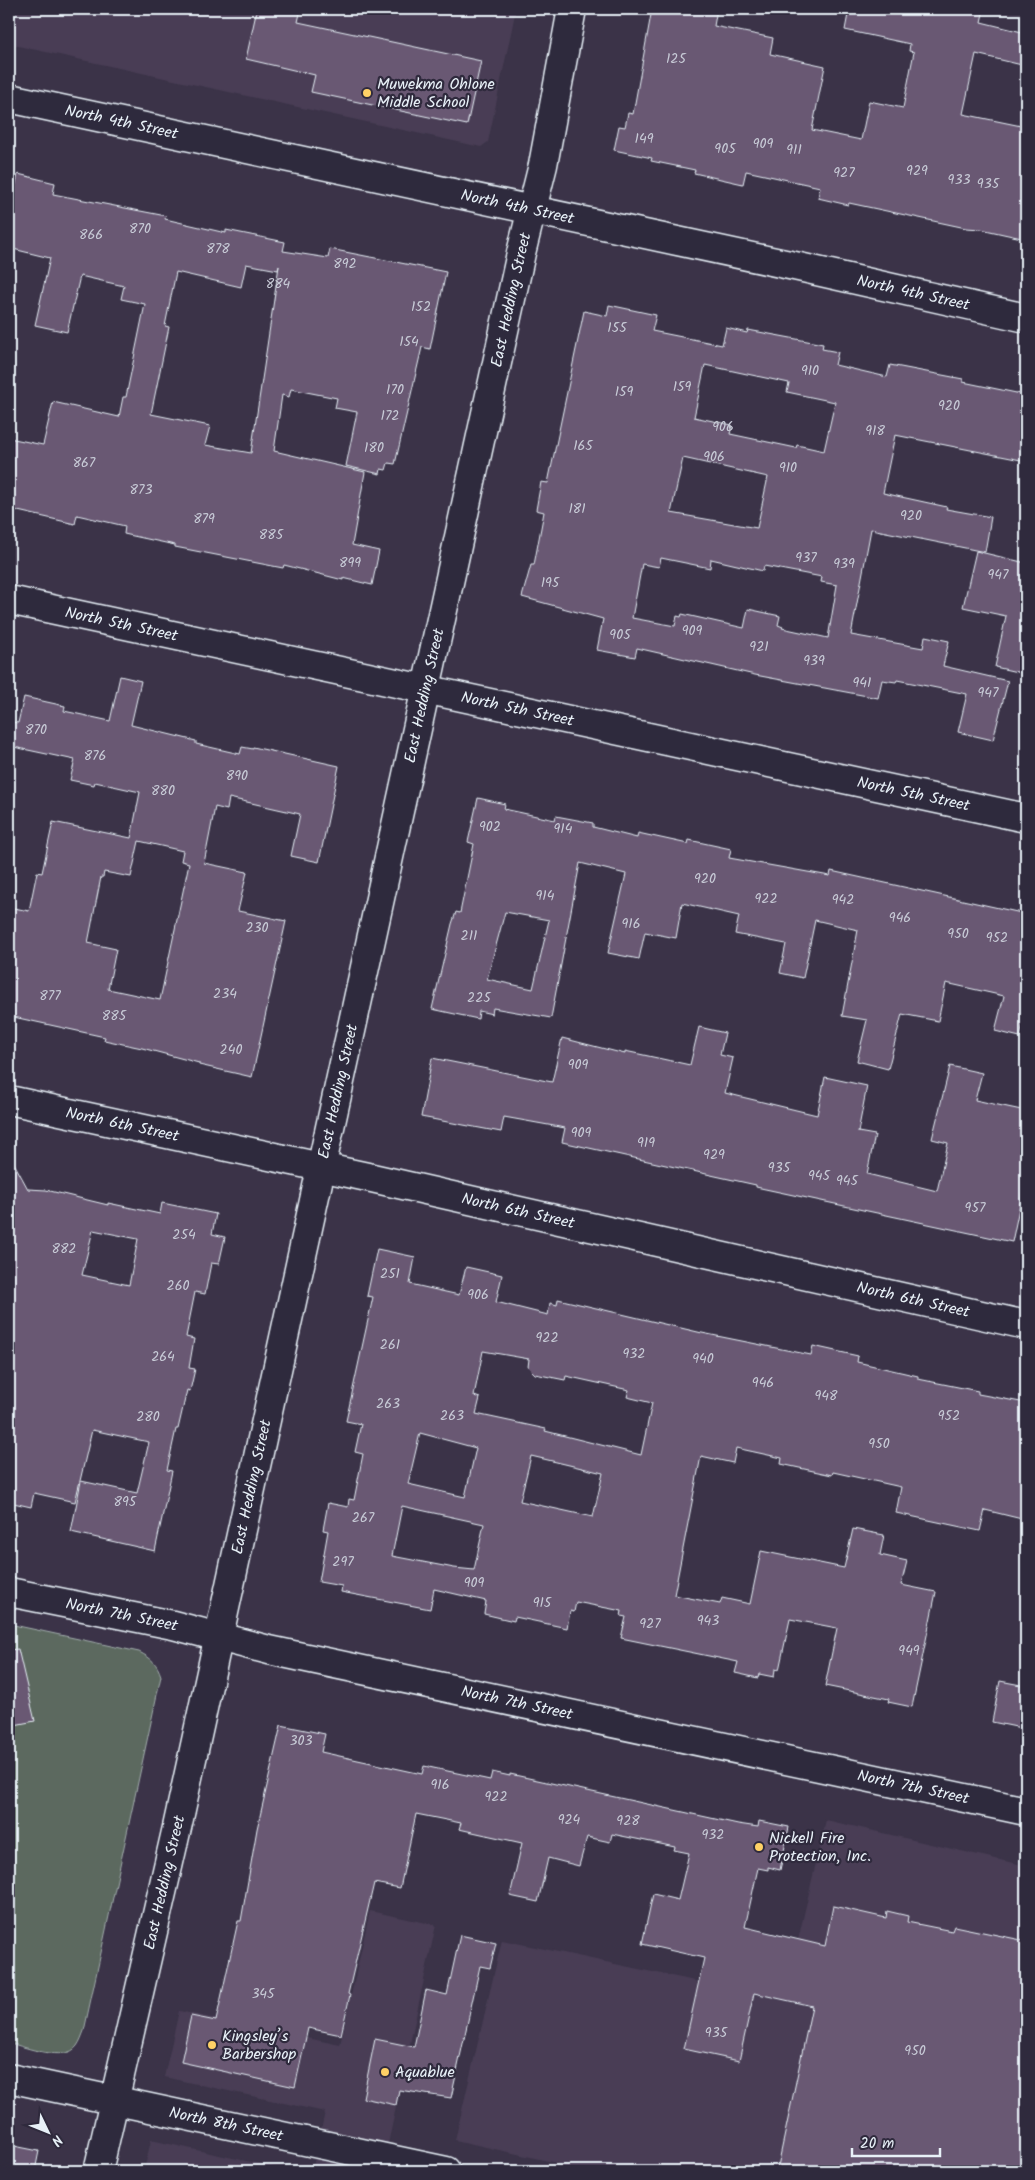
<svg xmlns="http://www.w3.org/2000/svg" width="1035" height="2180" viewBox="0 0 1035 2180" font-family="Kalam,sans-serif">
<rect width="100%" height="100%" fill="#3b3348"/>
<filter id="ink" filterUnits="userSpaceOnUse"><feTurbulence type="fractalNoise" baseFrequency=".02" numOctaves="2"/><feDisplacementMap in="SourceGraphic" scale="10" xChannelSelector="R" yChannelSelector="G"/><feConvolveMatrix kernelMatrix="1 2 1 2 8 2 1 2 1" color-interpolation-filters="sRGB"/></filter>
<g filter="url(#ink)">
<path fill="#493e55" d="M 9,9 L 516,9 L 488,142 L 481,147 L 9,44 Z
M 826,1820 L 1026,1866 L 1026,2171 L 556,2171 L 557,2163 L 455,2140 L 502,1940 L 784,2000 Z
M 370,1911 L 436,1925 L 382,2171 L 312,2171 L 325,2112 L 164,2077 L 179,2011 L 340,2045 Z
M 151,2140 L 292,2171 L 144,2171 Z"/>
<path fill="#5b695f" stroke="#a2adac" d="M 9,1624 L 139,1652 C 151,1658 157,1663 161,1676 L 84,2031 C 82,2036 80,2042 77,2046 C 65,2063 26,2047 9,2043 Z"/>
<path fill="#695973" stroke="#e8f1f8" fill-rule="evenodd" d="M 257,9 L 301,9 L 298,22 L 481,61 L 467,125 L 311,92 L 315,75 L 246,59 Z
M 652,9 L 717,9 L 714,26 L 773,38 L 770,54 L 825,66 L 812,130 L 861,140 L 869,101 L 903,108 L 914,52 L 909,51 L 910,44 L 845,30 L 849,9 L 984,9 L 981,22 L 1026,33 L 1026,66 L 976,54 L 963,114 L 1026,127 L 1026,239 L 981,229 L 966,228 L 849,203 L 848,205 L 818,198 L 820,187 L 746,171 L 743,184 L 694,173 L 695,170 L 651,161 L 652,158 L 614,150 L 619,126 L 625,127 L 628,113 L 633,114 Z
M 18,174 L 55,183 L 53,194 L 166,216 L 165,219 L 226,233 L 226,230 L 285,242 L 283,251 L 328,258 L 330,249 L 446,272 L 430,349 L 422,347 L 395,464 L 388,463 L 386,470 L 381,469 L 380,474 L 346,466 L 357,412 L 335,408 L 337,398 L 291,389 L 289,397 L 282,395 L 274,451 L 365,472 L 352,545 L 379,551 L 372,585 L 343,578 L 343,580 L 284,565 L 283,568 L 175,547 L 175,545 L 124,534 L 125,526 L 77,515 L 75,524 L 9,509 L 9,438 L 43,445 L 53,402 L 119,417 L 123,397 L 126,397 L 145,304 L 121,299 L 124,286 L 80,276 L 67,332 L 35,325 L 50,258 L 9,248 L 9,215 ZM 246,264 L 278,270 L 279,266 L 251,453 L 205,445 L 210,426 L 151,414 L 169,327 L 165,326 L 176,272 L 241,287 Z
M 609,305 L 656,315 L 652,331 L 722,345 L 726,328 L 747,333 L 748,330 L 823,344 L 822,349 L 838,352 L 835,365 L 887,377 L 890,365 L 963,379 L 963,382 L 1026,395 L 1026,461 L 895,435 L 883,493 L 947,507 L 946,509 L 991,517 L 985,552 L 871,529 L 851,635 L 923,648 L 925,636 L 949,641 L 943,666 L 1008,681 L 993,740 L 958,732 L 967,694 L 897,680 L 896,682 L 882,680 L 878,698 L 755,675 L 637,648 L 635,657 L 597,650 L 603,619 L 522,597 L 531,565 L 534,565 L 544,512 L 536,510 L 541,482 L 548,483 L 584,311 L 607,316 ZM 705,365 L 789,383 L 787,392 L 835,402 L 824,451 L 797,445 L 796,448 L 730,434 L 732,425 L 694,417 ZM 683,458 L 768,477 L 757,528 L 671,513 ZM 661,558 L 710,568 L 711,559 L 763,571 L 764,566 L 822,577 L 821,582 L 837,585 L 828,638 L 782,628 L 783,627 L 778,625 L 780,616 L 748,609 L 744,628 L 682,614 L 681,617 L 677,616 L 675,626 L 632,618 L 642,564 L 659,567 Z
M 976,551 L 1026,563 L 1026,674 L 995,667 L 1006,616 L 963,607 Z
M 120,676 L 141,681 L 131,725 L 196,741 L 196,744 L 240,754 L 242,747 L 253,749 L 253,747 L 339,766 L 319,862 L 291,856 L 300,814 L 229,798 L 227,810 L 215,807 L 204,863 L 247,872 L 238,911 L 286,921 L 252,1077 L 199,1065 L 199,1063 L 142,1048 L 104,1040 L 105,1037 L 9,1016 L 9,907 L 29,911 L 37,872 L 42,873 L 53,822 L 131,838 L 140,792 L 95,782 L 94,785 L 70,780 L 75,760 L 9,746 L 13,722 L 18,723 L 24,697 L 65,706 L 64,711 L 110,721 ZM 139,841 L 183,851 L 181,861 L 189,863 L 160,1000 L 108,989 L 116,949 L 88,943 L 101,877 L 103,877 L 104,872 L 131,877 Z
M 478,798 L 505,804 L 504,809 L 555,820 L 556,816 L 593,823 L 593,827 L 637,838 L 638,833 L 688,844 L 689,840 L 731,849 L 729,858 L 830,876 L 831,871 L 1026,914 L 1026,1010 L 1020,1037 L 995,1031 L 1004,996 L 946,983 L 938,1021 L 902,1014 L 888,1069 L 857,1061 L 867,1020 L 842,1016 L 858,930 L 815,920 L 803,978 L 780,973 L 786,944 L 735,934 L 739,916 L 682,903 L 676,938 L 645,932 L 639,959 L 608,953 L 626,874 L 580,863 L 551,1018 L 493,1008 L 492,1014 L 479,1011 L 478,1019 L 432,1009 L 452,924 L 456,912 L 460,913 L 474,844 L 468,842 ZM 505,912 L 549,920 L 533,989 L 487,979 Z
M 699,1027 L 725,1033 L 720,1055 L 733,1058 L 725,1093 L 817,1115 L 825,1077 L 867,1086 L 858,1132 L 875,1135 L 867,1174 L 937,1191 L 948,1143 L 932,1139 L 950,1066 L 982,1073 L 975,1100 L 1026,1111 L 1026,1175 L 1012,1242 L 756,1187 L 756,1185 L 562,1142 L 565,1128 L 504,1117 L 501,1132 L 421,1117 L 432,1058 L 552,1082 L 562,1038 L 625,1054 L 625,1051 L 690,1065 Z
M 9,1154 L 28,1189 L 46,1190 L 108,1205 L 108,1203 L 160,1214 L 162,1203 L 216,1214 L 212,1234 L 225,1237 L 219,1264 L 211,1263 L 205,1294 L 195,1292 L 186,1337 L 194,1339 L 189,1368 L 195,1369 L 190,1391 L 187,1390 L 178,1429 L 176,1429 L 167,1470 L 172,1471 L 155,1551 L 71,1532 L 81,1481 L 137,1493 L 149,1442 L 92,1430 L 75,1502 L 34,1493 L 31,1507 L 9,1502 ZM 93,1230 L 138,1239 L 129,1285 L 82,1275 Z
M 377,1249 L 415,1257 L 410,1284 L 459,1295 L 466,1267 L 502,1275 L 496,1302 L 548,1315 L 550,1303 L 557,1305 L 558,1299 L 702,1333 L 811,1355 L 813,1346 L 858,1356 L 857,1362 L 918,1376 L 918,1379 L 978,1391 L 978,1394 L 1026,1403 L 1026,1520 L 985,1510 L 980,1531 L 896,1513 L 901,1487 L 833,1472 L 832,1475 L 781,1464 L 782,1458 L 736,1448 L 733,1463 L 701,1456 L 674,1595 L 720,1604 L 722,1598 L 750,1604 L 761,1551 L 844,1568 L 853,1529 L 884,1535 L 880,1555 L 907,1561 L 901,1585 L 936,1592 L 912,1707 L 888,1702 L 889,1699 L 825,1686 L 837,1628 L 790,1619 L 779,1670 L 775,1669 L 774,1677 L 759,1674 L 758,1678 L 735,1673 L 738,1662 L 621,1638 L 626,1617 L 621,1616 L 622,1611 L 576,1602 L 574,1612 L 570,1611 L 567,1628 L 515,1617 L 514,1621 L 484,1614 L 486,1601 L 434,1589 L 430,1609 L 341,1592 L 342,1586 L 319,1582 L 328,1531 L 323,1530 L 328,1503 L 348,1507 L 349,1499 L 354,1500 L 363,1454 L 355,1452 L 361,1424 L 346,1421 L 373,1297 L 367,1296 ZM 483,1351 L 529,1359 L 528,1367 L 535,1374 L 565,1380 L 566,1376 L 629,1390 L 627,1397 L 652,1403 L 641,1455 L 545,1431 L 546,1429 L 476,1414 L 480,1398 L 474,1396 ZM 420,1433 L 476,1448 L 465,1497 L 408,1484 ZM 531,1456 L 603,1473 L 593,1517 L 520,1501 ZM 402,1506 L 484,1524 L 474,1570 L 454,1568 L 392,1556 Z
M 18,1649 L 35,1721 L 9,1726 L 9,1650 Z
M 1000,1681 L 1026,1686 L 1026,1729 L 992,1722 Z
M 281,1725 L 325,1734 L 321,1752 L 422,1774 L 424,1766 L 490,1780 L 492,1772 L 510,1776 L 510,1774 L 738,1824 L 758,1827 L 759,1821 L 789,1827 L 780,1870 L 768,1867 L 768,1870 L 758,1868 L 745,1927 L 825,1946 L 833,1906 L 886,1918 L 887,1911 L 908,1916 L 907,1922 L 952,1931 L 954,1926 L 1026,1941 L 1026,2160 L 1024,2171 L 777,2171 L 812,2006 L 754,1993 L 739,2061 L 684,2049 L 704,1958 L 642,1944 L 653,1894 L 678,1900 L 689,1853 L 674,1850 L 675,1847 L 612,1834 L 610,1842 L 587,1837 L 579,1866 L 548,1858 L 538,1902 L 510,1896 L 522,1843 L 459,1829 L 461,1823 L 416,1814 L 400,1888 L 374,1883 L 348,1994 L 350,1995 L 341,2035 L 308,2028 L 295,2087 L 181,2062 L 191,2016 L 216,2021 L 238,1921 L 241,1921 L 257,1829 Z
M 460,1935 L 496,1943 L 490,1968 L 480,1966 L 451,2098 L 399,2090 L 396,2105 L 363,2098 L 375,2039 L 414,2047 L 426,1990 L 447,1995 Z
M 9,2145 L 39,2151 L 35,2171 L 9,2171 Z"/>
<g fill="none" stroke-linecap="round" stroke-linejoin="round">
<g stroke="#e8f1f8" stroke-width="31">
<g id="minor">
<path id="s1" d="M 9,600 L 1026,818"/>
<path id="s2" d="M 9,1100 L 372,1178 L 1026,1325"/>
<path id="s3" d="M 9,1592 L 173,1625 L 269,1650 L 1026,1811"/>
<path id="s4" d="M 9,2078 L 446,2171"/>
</g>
</g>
<g stroke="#e8f1f8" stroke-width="31">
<g id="major">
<path id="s5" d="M 9,98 L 799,267 L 1026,318"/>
<path id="s6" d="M 98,2171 L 178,1823 L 521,253 L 543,165 L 572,9"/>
</g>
</g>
<use href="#minor" stroke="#2f2a3d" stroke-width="28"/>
<use href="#major" stroke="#2f2a3d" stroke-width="28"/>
</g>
</g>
<g fill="#ffd166" stroke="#2f2a3d" stroke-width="2">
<circle cx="367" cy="93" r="5"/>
<circle cx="759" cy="1847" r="5"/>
<circle cx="212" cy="2045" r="5"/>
<circle cx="385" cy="2072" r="5"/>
</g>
<g text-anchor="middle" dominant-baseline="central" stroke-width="4.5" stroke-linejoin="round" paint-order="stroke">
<g font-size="14" fill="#c8cbd7">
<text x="676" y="59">125</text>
<text x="644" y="139">149</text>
<text x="763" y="144">909</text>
<text x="725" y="149">905</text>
<text x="794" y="150">911</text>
<text x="917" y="171">929</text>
<text x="844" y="173">927</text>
<text x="959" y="180">933</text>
<text x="988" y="184">935</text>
<text x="140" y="229">870</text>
<text x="91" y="235">866</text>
<text x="218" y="249">878</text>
<text x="345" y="264">892</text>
<text x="278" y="284">884</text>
<text x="421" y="307">152</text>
<text x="617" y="328">155</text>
<text x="409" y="342">154</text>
<text x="810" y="371">910</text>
<text x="682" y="387">159</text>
<text x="395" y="390">170</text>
<text x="624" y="392">159</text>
<text x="949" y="406">920</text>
<text x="390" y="416">172</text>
<text x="723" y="427">906</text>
<text x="875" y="431">918</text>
<text x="583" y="446">165</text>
<text x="374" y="448">180</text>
<text x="714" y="457">906</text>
<text x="84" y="463">867</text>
<text x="788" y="468">910</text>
<text x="141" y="490">873</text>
<text x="577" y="509">181</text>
<text x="911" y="516">920</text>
<text x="204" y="519">879</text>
<text x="271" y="535">885</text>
<text x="806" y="558">937</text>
<text x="350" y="563">899</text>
<text x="844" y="564">939</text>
<text x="998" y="575">947</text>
<text x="550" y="583">195</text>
<text x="692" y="631">909</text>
<text x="620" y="635">905</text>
<text x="759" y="647">921</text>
<text x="814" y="661">939</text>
<text x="862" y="683">941</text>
<text x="988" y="693">947</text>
<text x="36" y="730">870</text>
<text x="95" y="756">876</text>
<text x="237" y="776">890</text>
<text x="163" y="791">880</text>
<text x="490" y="827">902</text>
<text x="563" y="829">914</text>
<text x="705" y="879">920</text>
<text x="545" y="896">914</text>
<text x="766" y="899">922</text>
<text x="843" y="900">942</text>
<text x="900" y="918">946</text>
<text x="631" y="924">916</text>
<text x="257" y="928">230</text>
<text x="958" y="934">950</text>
<text x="469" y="936">211</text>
<text x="997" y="938">952</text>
<text x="225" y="994">234</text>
<text x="50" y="996">877</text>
<text x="479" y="998">225</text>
<text x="114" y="1016">885</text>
<text x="231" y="1050">240</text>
<text x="578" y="1065">909</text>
<text x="581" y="1133">909</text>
<text x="646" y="1143">919</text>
<text x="714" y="1155">929</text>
<text x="779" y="1168">935</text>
<text x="819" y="1176">945</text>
<text x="847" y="1181">945</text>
<text x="975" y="1208">957</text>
<text x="184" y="1235">254</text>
<text x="64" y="1249">882</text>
<text x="390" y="1274">251</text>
<text x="178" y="1286">260</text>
<text x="478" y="1295">906</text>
<text x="547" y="1338">922</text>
<text x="390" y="1345">261</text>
<text x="634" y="1354">932</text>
<text x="163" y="1357">264</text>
<text x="703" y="1359">940</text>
<text x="763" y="1383">946</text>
<text x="826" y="1396">948</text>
<text x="388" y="1404">263</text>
<text x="452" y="1416">263</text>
<text x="949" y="1416">952</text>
<text x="148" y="1417">280</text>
<text x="879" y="1444">950</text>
<text x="125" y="1502">895</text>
<text x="363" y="1518">267</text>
<text x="343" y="1562">297</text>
<text x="474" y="1583">909</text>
<text x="542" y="1603">915</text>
<text x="708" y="1621">943</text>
<text x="650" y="1624">927</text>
<text x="909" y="1651">949</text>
<text x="301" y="1741">303</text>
<text x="440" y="1785">916</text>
<text x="496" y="1797">922</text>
<text x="569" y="1820">924</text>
<text x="628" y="1821">928</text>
<text x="713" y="1835">932</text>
<text x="263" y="1994">345</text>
<text x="716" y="2033">935</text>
<text x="915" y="2051">950</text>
</g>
<g font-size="16" fill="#e8f1f8" stroke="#2f2a3d" text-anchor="start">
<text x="377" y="84">Muwekma Ohlone<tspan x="377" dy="18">Middle School</tspan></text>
<text x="769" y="1838">Nickell Fire<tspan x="769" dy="18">Protection, Inc.</tspan></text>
<text x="222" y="2036">Kingsley’s<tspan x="222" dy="18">Barbershop</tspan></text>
<text x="395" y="2072">Aquablue</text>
</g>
<g font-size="16" fill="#e8f1f8" stroke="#2f2a3d">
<text stroke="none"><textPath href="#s5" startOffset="115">North 4th Street</textPath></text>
<text stroke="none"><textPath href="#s5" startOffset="520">North 4th Street</textPath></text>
<text stroke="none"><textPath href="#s5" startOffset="925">North 4th Street</textPath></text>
<text stroke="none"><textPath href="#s6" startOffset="1916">East Hedding Street</textPath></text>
<text stroke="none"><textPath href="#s1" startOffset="115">North 5th Street</textPath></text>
<text stroke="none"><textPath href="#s6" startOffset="1511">East Hedding Street</textPath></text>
<text stroke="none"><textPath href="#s1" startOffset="520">North 5th Street</textPath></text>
<text stroke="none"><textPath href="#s1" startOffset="925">North 5th Street</textPath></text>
<text stroke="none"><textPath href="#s6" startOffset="1106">East Hedding Street</textPath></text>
<text stroke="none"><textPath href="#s2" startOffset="116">North 6th Street</textPath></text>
<text stroke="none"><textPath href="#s2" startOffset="521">North 6th Street</textPath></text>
<text stroke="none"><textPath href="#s2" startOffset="926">North 6th Street</textPath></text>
<text stroke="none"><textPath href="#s6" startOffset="701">East Hedding Street</textPath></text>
<text stroke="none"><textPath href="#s3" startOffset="115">North 7th Street</textPath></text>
<text stroke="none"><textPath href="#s3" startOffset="520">North 7th Street</textPath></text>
<text stroke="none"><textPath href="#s3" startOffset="925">North 7th Street</textPath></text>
<text stroke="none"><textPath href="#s6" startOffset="296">East Hedding Street</textPath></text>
<text stroke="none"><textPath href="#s4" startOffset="222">North 8th Street</textPath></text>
</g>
</g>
<rect width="1035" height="2180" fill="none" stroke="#2f2a3d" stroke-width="30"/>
<rect x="15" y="15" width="1005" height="2150" fill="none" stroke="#e8f1f8" stroke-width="2" filter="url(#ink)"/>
<g transform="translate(48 2132) rotate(133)" stroke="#2f2a3d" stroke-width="4" paint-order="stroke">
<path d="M0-4L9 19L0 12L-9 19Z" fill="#e8f1f8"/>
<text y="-8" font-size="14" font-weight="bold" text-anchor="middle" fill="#e8f1f8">N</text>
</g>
<path d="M852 2148v8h88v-8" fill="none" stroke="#e8f1f8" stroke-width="2.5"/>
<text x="860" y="2148" font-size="15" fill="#e8f1f8" stroke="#2f2a3d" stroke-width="4" paint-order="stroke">20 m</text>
</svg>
